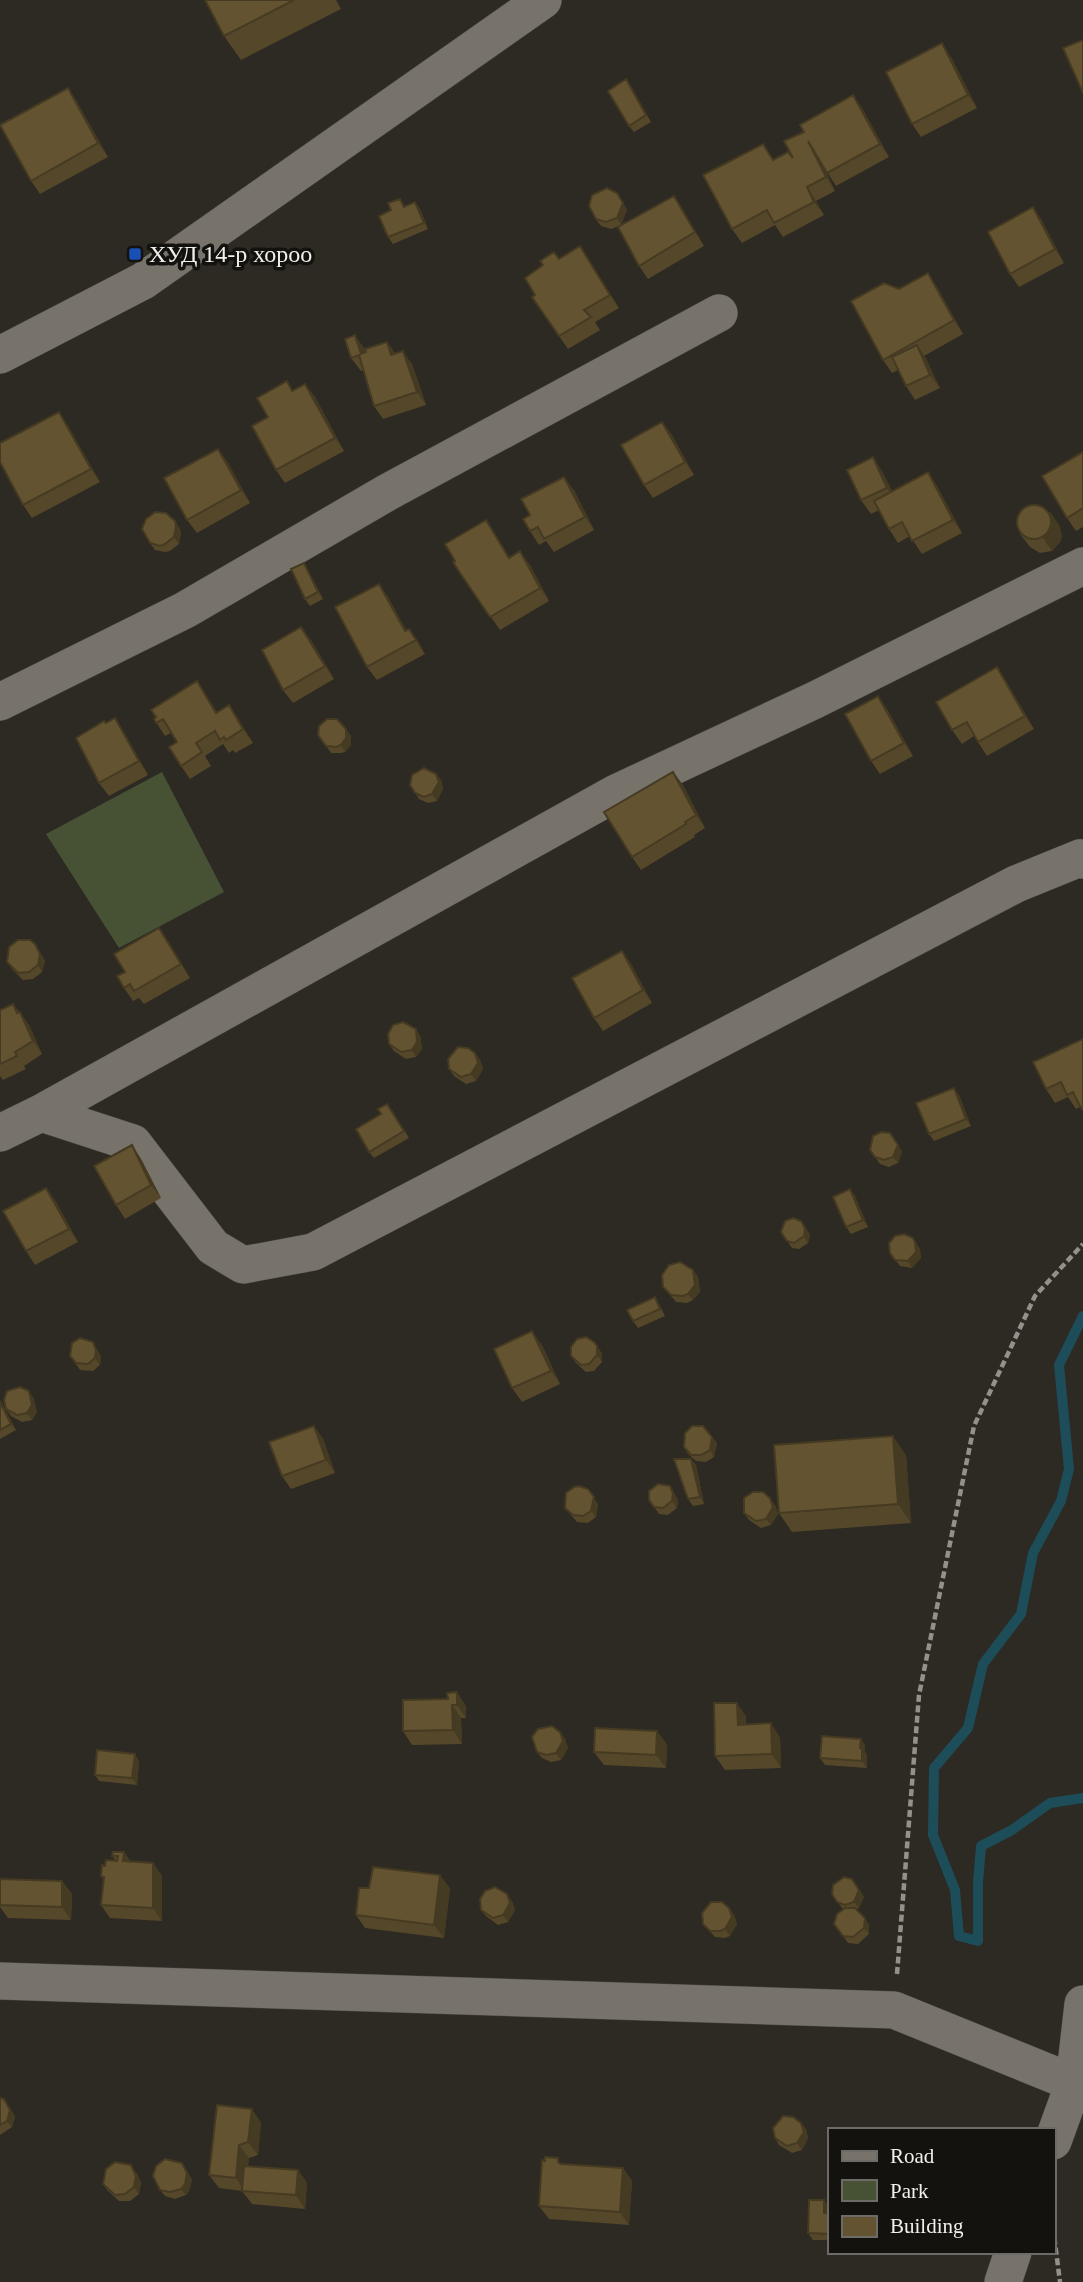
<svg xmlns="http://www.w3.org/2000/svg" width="1083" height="2282" viewBox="0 0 1083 2282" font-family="Georgia,serif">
<rect width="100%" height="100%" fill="#2d2923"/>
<path fill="#475235" d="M 162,772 L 224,892 L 119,948 L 46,834 Z"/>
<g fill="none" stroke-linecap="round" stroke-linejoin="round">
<path stroke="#1d4d59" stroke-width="10" d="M 1083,1316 L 1059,1365 L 1069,1469 L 1061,1501 L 1033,1553 L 1021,1614 L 983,1664 L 968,1728 L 934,1768 L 933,1835 L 955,1890 L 959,1936 L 978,1941 L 978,1883 L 981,1846 L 1012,1830 L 1050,1803 L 1083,1798"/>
<g stroke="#4a4742" stroke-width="38">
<path id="street" d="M 0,355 L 143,281 L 543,0
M 0,702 L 185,610 L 388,492 L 719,313
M 41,1113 L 616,793 L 815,700 L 1083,566
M 0,1133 L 41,1113 L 133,1143 L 213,1247 L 243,1265 L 313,1252 L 1016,884 L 1080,858 L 1083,860
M 0,1981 L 894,2010 L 1074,2083
M 1053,2141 L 1074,2083 L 1083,2004
M 1003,2282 L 1013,2252"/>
</g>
<path stroke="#94918b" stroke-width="4.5" stroke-dasharray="7 3.5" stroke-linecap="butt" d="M 897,1974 L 919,1695 L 974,1426 L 1035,1296 L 1083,1244
M 1053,2227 L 1060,2282"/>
<use href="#street" stroke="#77736b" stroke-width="37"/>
</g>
<path fill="#554729" d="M 205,0 L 336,0 L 341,9 L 241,60 L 224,36 Z
M 951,57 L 977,108 L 921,137 L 912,124 Z
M 631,86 L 651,122 L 634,132 L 629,126 Z
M 68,88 L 77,102 L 108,157 L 40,194 L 31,181 Z
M 862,108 L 889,157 L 836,186 L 824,167 L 835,191 L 816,201 L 824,215 L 783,237 L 775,225 L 742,243 L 732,229 L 774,159 L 793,158 Z
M 617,193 L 627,210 L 621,225 L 611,229 L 601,226 L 596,219 Z
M 674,196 L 683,210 L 704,246 L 648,279 L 639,266 Z
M 415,202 L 420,209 L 428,229 L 393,244 L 388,237 L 405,206 Z
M 1033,207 L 1042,221 L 1064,263 L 1019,287 L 1010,274 Z
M 580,246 L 619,308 L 595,322 L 600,330 L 568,349 L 532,297 L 535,295 L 559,259 Z
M 937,287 L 963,334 L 924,356 L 940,388 L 915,400 L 906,386 L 898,370 L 892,373 L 883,360 L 899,289 Z
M 387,342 L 395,353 L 412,364 L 426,405 L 383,419 L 374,406 L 363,370 L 361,371 L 351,358 L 364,348 L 365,352 Z
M 305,384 L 315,397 L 344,451 L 285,483 L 276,470 L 268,417 L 293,390 Z
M 59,412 L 68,426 L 100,482 L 32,518 L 23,505 Z
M 662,422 L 672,435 L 694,475 L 653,498 L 644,485 Z
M 218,449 L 228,463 L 250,503 L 197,533 L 187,520 Z
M 1083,452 L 1083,527 L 1076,531 L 1067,518 Z
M 882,471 L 892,491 L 928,472 L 937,486 L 962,533 L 922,554 L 910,536 L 898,543 L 889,529 L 879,510 L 871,514 L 861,500 Z
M 574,490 L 594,530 L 554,552 L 546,541 L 539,545 L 530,531 Z
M 1050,512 L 1059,525 L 1062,536 L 1060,542 L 1052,551 L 1040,553 L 1030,547 L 1020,534 Z
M 486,520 L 510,558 L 530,565 L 549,601 L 500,630 L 458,570 L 455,561 Z
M 179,527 L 181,533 L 179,544 L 170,551 L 165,552 L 155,550 L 150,543 Z
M 308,570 L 323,599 L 310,606 L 305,599 Z
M 379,584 L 388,597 L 406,630 L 409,629 L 425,654 L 377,680 L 367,667 Z
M 311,640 L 334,679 L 293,703 L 283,690 Z
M 997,667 L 1006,681 L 1034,729 L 987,756 L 974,736 L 962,744 L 952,730 Z
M 206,695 L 217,712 L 229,705 L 253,743 L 235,753 L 233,750 L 229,753 L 223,744 L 205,756 L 211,766 L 190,779 L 181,766 L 177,742 L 171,733 L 165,736 L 154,719 Z
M 887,709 L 913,756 L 880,774 L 871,761 Z
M 106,723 L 124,732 L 148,775 L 109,796 L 99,783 Z
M 346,729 L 351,736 L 351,745 L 345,752 L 341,753 L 331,753 L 318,735 Z
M 673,772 L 683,785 L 705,828 L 694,835 L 695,837 L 641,870 L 632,857 Z
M 436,774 L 441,780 L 443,789 L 437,801 L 428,803 L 419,799 L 410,785 Z
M 159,928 L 168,941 L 190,978 L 144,1004 L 139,998 L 133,1001 L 124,988 L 125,972 Z
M 39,951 L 45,961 L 42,972 L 33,979 L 23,980 L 12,969 L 7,962 Z
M 622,951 L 631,964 L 652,1003 L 603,1031 L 594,1018 Z
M 13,1004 L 29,1025 L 42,1054 L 24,1066 L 26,1069 L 3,1080 L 0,1076 L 0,1010 Z
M 420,1035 L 422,1049 L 416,1057 L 406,1059 L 394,1051 L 389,1044 Z
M 1083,1039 L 1083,1111 L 1080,1107 L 1076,1109 L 1068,1097 L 1055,1103 L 1046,1089 Z
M 475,1053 L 480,1060 L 483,1069 L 476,1081 L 466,1084 L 454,1076 L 449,1069 Z
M 959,1095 L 971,1126 L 934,1141 L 929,1134 Z
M 392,1110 L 409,1138 L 374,1158 L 369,1152 Z
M 132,1145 L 141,1159 L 161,1198 L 125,1219 L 116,1205 Z
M 870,1150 L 902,1151 L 898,1163 L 889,1167 L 880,1164 Z
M 46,1188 L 56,1202 L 78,1242 L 35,1265 L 26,1251 Z
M 855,1196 L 868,1227 L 851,1234 L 846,1227 Z
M 806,1228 L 810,1235 L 808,1243 L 799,1249 L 792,1248 L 781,1232 Z
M 913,1238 L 920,1249 L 921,1258 L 912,1268 L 900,1266 L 890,1253 Z
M 693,1270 L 698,1277 L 700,1292 L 693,1300 L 687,1303 L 676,1302 L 663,1287 Z
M 659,1304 L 665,1316 L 638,1328 L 633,1321 Z
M 542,1345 L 560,1384 L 522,1402 L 512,1388 Z
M 97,1349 L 101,1357 L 100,1365 L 93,1371 L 80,1370 L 70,1356 Z
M 602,1353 L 602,1362 L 594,1371 L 586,1372 L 576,1363 L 571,1356 Z
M 33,1397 L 37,1412 L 32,1420 L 22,1422 L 11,1416 L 6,1409 Z
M 0,1400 L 16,1430 L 0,1439 Z
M 314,1426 L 323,1439 L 335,1473 L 291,1489 L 282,1476 Z
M 712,1437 L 717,1443 L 714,1457 L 706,1462 L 696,1461 L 688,1454 L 684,1447 Z
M 906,1455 L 911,1523 L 792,1532 L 779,1513 Z
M 691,1459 L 696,1465 L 704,1504 L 693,1506 L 688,1499 Z
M 674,1493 L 678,1500 L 677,1508 L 668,1515 L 659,1514 L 649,1500 Z
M 598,1504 L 596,1517 L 588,1523 L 577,1522 L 565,1508 Z
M 775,1505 L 778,1514 L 771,1525 L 761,1528 L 749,1520 L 744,1513 Z
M 403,1700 L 466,1706 L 466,1718 L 461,1718 L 462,1744 L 412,1745 L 403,1731 Z
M 746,1716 L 746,1724 L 780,1737 L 781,1768 L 725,1770 L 715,1756 Z
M 560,1732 L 565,1739 L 568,1748 L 561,1760 L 551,1762 L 542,1758 L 537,1752 Z
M 667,1744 L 666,1768 L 604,1765 L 594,1752 Z
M 865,1745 L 865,1752 L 867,1755 L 867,1768 L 825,1765 L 820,1758 Z
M 139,1761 L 137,1785 L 99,1781 L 95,1775 Z
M 124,1852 L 131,1862 L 153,1863 L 162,1876 L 162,1921 L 110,1918 L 101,1905 L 104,1880 L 101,1876 L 105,1866 L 116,1861 L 112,1856 Z
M 0,1879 L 62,1881 L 72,1894 L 71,1920 L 8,1918 L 0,1907 Z
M 857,1886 L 864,1897 L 859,1908 L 856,1909 L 869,1925 L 869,1934 L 858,1944 L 848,1943 L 834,1924 L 844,1909 L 842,1908 L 832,1894 Z
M 369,1888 L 450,1888 L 444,1938 L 365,1928 L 356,1915 Z
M 512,1901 L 515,1910 L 508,1922 L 498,1925 L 486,1916 L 481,1910 Z
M 729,1908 L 734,1915 L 737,1924 L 730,1936 L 725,1938 L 715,1937 L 703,1924 Z
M 0,2098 L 9,2106 L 15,2117 L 12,2127 L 0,2135 Z
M 261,2122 L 258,2155 L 249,2158 L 248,2166 L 298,2170 L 307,2183 L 305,2209 L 252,2204 L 242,2191 L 219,2188 L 209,2175 Z
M 801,2123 L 806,2129 L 808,2138 L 802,2150 L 792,2153 L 779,2145 L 775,2138 Z
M 563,2165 L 623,2168 L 632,2181 L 629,2225 L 549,2219 L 539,2206 Z
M 186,2169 L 192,2180 L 189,2191 L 186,2195 L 175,2199 L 165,2196 L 160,2190 Z
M 136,2172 L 141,2182 L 139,2194 L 130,2201 L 119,2201 L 108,2191 L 103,2184 Z
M 829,2207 L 829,2240 L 813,2240 L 808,2233 Z"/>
<path fill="#453a22" d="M 942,43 L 951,57 L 977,108 L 968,95 Z
M 68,88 L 77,102 L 108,157 L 98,143 Z
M 853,95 L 862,108 L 889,157 L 880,144 Z
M 808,141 L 817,155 L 835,191 L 826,177 Z
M 807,187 L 816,201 L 824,215 L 814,202 Z
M 617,193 L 627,210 L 621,225 L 617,218 Z
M 674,196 L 683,210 L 704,246 L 695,232 Z
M 415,202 L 420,209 L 428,229 L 424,223 Z
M 1033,207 L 1042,221 L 1064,263 L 1055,249 Z
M 580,246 L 589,260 L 619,308 L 610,295 Z
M 928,273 L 937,287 L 963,334 L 954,320 Z
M 355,335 L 364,348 L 370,367 L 361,354 Z
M 387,342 L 396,355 L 391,355 Z
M 917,345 L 926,358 L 940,388 L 930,375 Z
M 403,351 L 412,364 L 426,405 L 417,392 Z
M 305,384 L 315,397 L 344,451 L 335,438 Z
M 59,412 L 68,426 L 100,482 L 91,469 Z
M 662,422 L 672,435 L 694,475 L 685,462 Z
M 218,449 L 228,463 L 250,503 L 241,490 Z
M 873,457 L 882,471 L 897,501 L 887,488 Z
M 928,472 L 937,486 L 962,533 L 953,520 Z
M 564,477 L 574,490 L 594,530 L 585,517 Z
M 1050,512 L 1059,525 L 1062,536 L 1060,542 L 1052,551 L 1043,538 Z
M 486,520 L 495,533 L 518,572 L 509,558 Z
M 175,521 L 179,527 L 181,533 L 179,544 L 174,537 Z
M 520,551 L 530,565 L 549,601 L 540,588 Z
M 304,563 L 308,570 L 323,599 L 318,592 Z
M 379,584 L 388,597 L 414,644 L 405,631 Z
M 301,627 L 311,640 L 334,679 L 325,666 Z
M 409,629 L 419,642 L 425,654 L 416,640 Z
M 997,667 L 1006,681 L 1034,729 L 1025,716 Z
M 878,696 L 887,709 L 913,756 L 904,743 Z
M 229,705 L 238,718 L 253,743 L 243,729 Z
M 115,718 L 124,732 L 148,775 L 139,761 Z
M 346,729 L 351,736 L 351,745 L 345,752 L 341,745 Z
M 673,772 L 683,785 L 705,828 L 696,815 Z
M 436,774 L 441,780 L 443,789 L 437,801 L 432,794 Z
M 159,928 L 168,941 L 190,978 L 181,964 Z
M 35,944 L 45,961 L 42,972 L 38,965 Z
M 622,951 L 631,964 L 652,1003 L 643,990 Z
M 20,1012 L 29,1025 L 42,1054 L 33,1041 Z
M 416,1029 L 420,1035 L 422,1049 L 416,1057 L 412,1050 Z
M 475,1053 L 480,1060 L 483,1069 L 476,1081 L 471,1074 Z
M 954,1088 L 959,1095 L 971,1126 L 966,1119 Z
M 890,1133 L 902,1151 L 898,1163 L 893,1157 Z
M 132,1145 L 141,1159 L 161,1198 L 151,1185 Z
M 46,1188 L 56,1202 L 78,1242 L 69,1229 Z
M 850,1189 L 855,1196 L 868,1227 L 863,1220 Z
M 801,1221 L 810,1235 L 808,1243 L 804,1236 Z
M 915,1242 L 920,1249 L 921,1258 L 912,1268 L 908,1261 Z
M 693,1270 L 698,1277 L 700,1292 L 693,1300 L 688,1294 Z
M 532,1331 L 542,1345 L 560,1384 L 551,1371 Z
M 93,1342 L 101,1357 L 100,1365 L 95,1358 Z
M 594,1342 L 602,1353 L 602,1362 L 597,1355 Z
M 29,1391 L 33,1397 L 37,1412 L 32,1420 L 27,1413 Z
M 0,1400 L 16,1430 L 11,1424 L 0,1402 Z
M 314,1426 L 323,1439 L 335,1473 L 326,1460 Z
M 893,1436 L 906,1455 L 911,1523 L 898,1504 Z
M 712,1437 L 717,1443 L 714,1457 L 710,1450 Z
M 691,1459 L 696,1465 L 704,1504 L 700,1497 Z
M 670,1486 L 678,1500 L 677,1508 L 672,1501 Z
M 588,1489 L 598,1504 L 596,1517 L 591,1511 Z
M 770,1498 L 775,1505 L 778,1514 L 771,1525 L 766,1519 Z
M 457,1692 L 466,1706 L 466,1718 L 457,1705 Z
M 737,1703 L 746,1716 L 747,1738 L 738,1725 Z
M 452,1705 L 461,1718 L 462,1744 L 453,1730 Z
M 771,1723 L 780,1737 L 781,1768 L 772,1754 Z
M 657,1731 L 667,1744 L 666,1768 L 656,1755 Z
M 560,1732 L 565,1739 L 568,1748 L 561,1760 L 556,1753 Z
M 861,1739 L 865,1745 L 865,1752 L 867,1755 L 867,1768 L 862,1761 Z
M 135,1754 L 139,1761 L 137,1785 L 132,1778 Z
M 124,1852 L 133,1865 L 123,1861 Z
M 153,1863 L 162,1876 L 162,1921 L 153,1908 Z
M 440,1875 L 450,1888 L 444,1938 L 434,1925 Z
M 852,1879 L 864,1897 L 859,1908 L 854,1902 Z
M 62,1881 L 72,1894 L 71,1920 L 62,1907 Z
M 507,1894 L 512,1901 L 515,1910 L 508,1922 L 503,1915 Z
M 729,1908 L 734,1915 L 737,1924 L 730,1936 L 725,1929 Z
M 865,1918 L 869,1925 L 869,1934 L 864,1928 Z
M 4,2099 L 15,2117 L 12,2127 L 7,2121 Z
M 252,2109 L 261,2122 L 258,2155 L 248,2142 Z
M 801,2123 L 806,2129 L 808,2138 L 802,2150 L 797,2143 Z
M 239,2145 L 249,2158 L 245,2192 L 236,2178 Z
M 182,2163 L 192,2180 L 189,2191 L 186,2195 L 181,2189 Z
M 131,2165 L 141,2182 L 139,2194 L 134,2187 Z
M 623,2168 L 632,2181 L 629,2225 L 620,2212 Z
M 298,2170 L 307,2183 L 305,2209 L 296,2195 Z
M 824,2200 L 829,2207 L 829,2220 L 824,2213 Z"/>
<path fill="#635330" stroke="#453a22" stroke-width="2" d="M 205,0 L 294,0 L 224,36 Z
M 1083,40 L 1083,93 L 1063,48 Z
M 942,43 L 968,95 L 912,124 L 886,72 Z
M 626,79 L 646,115 L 629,126 L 608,91 Z
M 68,88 L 98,143 L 31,181 L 0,125 Z
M 853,95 L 880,144 L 827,173 L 808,141 L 826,177 L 807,187 L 814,202 L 774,223 L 767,210 L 732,229 L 703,175 L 763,144 L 773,160 L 788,152 L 793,158 L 784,141 L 804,132 L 800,125 Z
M 607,188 L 617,193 L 623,203 L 617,218 L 606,222 L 596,219 L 589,206 L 592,195 Z
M 674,196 L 695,232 L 639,266 L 618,227 Z
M 400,199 L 404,207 L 415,202 L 424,223 L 388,237 L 379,216 L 391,210 L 388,203 Z
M 1033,207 L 1055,249 L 1010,274 L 988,232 Z
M 580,246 L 610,295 L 584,310 L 591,317 L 559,336 L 532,297 L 535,295 L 525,278 L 543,265 L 540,261 L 554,252 L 559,259 Z
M 928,273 L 954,320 L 883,360 L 851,301 L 884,283 L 899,289 Z
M 355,335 L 361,354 L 366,352 L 365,349 L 387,342 L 391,355 L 403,351 L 417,392 L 374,406 L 359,355 L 351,358 L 345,339 Z
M 917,345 L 930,375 L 906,386 L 892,357 Z
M 287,381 L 292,391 L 305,384 L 335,438 L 276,470 L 252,426 L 268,417 L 257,398 Z
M 59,412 L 91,469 L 23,505 L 0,462 L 0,443 Z
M 662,422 L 685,462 L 644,485 L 621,445 Z
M 218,449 L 241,490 L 187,520 L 164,478 Z
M 1083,452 L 1083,508 L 1067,518 L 1042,476 Z
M 873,457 L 887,488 L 861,500 L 847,470 Z
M 928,472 L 953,520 L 912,541 L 902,522 L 889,529 L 874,501 Z
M 564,477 L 585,517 L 544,539 L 538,527 L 530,531 L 523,519 L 530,515 L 521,499 Z
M1017 522a17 17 0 1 1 34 0a17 17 0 1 1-34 0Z
M 155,512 L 166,513 L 175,521 L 176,526 L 174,537 L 165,544 L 160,546 L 150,543 L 142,529 L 146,519 Z
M 486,520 L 509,558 L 520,551 L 540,588 L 490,617 L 458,570 L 453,562 L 455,561 L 445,544 Z
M 304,563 L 318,592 L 305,599 L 291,569 Z
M 379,584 L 405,631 L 409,629 L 416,640 L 367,667 L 335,607 Z
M 301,627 L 325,666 L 283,690 L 262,650 Z
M 997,667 L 1025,716 L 978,742 L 967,722 L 952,730 L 936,702 Z
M 197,681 L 216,713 L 229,705 L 243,729 L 226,740 L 224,737 L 220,740 L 215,731 L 196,743 L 202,752 L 181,766 L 169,747 L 177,742 L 163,719 L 156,723 L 154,719 L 156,717 L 151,710 Z
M 878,696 L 904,743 L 871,761 L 845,714 Z
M 115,718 L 139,761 L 99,783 L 76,738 L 104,721 L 106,723 Z
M 327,719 L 337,719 L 346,729 L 346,738 L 341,745 L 336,747 L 326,746 L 318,735 L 319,726 Z
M 424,768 L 436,774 L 439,782 L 432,794 L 424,797 L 415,793 L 410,785 L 412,775 Z
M 673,772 L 696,815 L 685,822 L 686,824 L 632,857 L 604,812 Z
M 159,928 L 181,964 L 134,991 L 130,984 L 124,988 L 117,976 L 125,972 L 114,954 Z
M 18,940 L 30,940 L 35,944 L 40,954 L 38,965 L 29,972 L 18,973 L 7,962 L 9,947 Z
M 622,951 L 643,990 L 594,1018 L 572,978 Z
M 13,1004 L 17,1013 L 20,1012 L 33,1041 L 15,1052 L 17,1056 L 0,1064 L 0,1010 Z
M 403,1022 L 416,1029 L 417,1042 L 412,1050 L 401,1052 L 389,1044 L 388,1034 L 393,1025 Z
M 1083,1039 L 1083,1107 L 1081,1108 L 1073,1092 L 1067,1095 L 1061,1082 L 1046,1089 L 1033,1062 Z
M 458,1047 L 468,1048 L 475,1053 L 478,1063 L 471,1074 L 461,1077 L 449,1069 L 448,1059 Z
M 954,1088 L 966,1119 L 929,1134 L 916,1103 Z
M 387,1104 L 404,1131 L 369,1152 L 356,1129 L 381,1114 L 378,1109 Z
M 881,1132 L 890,1133 L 898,1145 L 893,1157 L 884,1160 L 875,1157 L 870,1150 L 873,1136 Z
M 132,1145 L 151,1185 L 116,1205 L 94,1166 Z
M 46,1188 L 69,1229 L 26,1251 L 3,1211 Z
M 850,1189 L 863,1220 L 846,1227 L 833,1197 Z
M 793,1218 L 801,1221 L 805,1228 L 804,1236 L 794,1243 L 787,1241 L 781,1232 L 785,1221 Z
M 904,1234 L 913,1238 L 915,1242 L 916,1252 L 908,1261 L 895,1260 L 890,1253 L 889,1243 L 895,1236 Z
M 680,1262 L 693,1270 L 695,1285 L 688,1294 L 683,1296 L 671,1295 L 663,1287 L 662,1275 L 669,1265 Z
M 655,1297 L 660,1309 L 633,1321 L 627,1310 Z
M 532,1331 L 551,1371 L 512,1388 L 494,1349 Z
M 586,1337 L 594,1342 L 597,1346 L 597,1355 L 589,1364 L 581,1365 L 571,1356 L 571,1347 L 577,1339 Z
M 80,1338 L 93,1342 L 96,1350 L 95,1358 L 88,1364 L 76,1363 L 70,1356 L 72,1343 Z
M 20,1387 L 29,1391 L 32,1405 L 27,1413 L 17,1415 L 6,1409 L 4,1400 L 7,1391 Z
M 0,1402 L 11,1424 L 0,1430 Z
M 314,1426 L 326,1460 L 282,1476 L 269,1442 Z
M 692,1426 L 703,1426 L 712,1437 L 710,1450 L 701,1455 L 691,1455 L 684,1447 L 685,1433 Z
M 893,1436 L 898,1504 L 779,1513 L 774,1445 Z
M 674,1459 L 691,1459 L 700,1497 L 688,1499 Z
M 658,1484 L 670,1486 L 673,1493 L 672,1501 L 663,1508 L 654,1507 L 649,1500 L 649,1491 Z
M 579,1486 L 588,1489 L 594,1497 L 591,1511 L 583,1516 L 573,1515 L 565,1508 L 566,1493 L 574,1487 Z
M 753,1492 L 763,1492 L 770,1498 L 773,1507 L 766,1519 L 756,1521 L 744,1513 L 744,1498 Z
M 457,1692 L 457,1705 L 452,1705 L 453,1730 L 403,1731 L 403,1700 L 448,1699 L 447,1693 Z
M 714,1703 L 737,1703 L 738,1725 L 771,1723 L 772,1754 L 715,1756 Z
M 552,1726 L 560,1732 L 563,1741 L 556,1753 L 546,1755 L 537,1752 L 532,1737 L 538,1729 Z
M 595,1728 L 657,1731 L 656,1755 L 594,1752 Z
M 822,1736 L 861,1739 L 860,1748 L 862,1748 L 862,1761 L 820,1758 Z
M 97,1750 L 135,1754 L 132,1778 L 95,1775 Z
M 113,1852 L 124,1852 L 123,1861 L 153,1863 L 153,1908 L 101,1905 L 104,1877 L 101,1876 L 102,1865 L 105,1866 L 106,1860 L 117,1861 L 118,1856 L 112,1856 Z
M 373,1867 L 440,1875 L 434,1925 L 356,1915 L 359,1888 L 369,1888 Z
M 844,1877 L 852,1879 L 859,1890 L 854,1902 L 845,1905 L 837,1902 L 832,1894 L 833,1885 Z
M 0,1879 L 62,1881 L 62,1907 L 0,1905 Z
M 495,1887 L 507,1894 L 510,1903 L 503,1915 L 493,1918 L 481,1910 L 480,1899 L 485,1891 Z
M 711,1902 L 722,1902 L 729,1908 L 732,1917 L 725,1929 L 720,1931 L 710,1931 L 703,1924 L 702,1913 Z
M 845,1908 L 855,1908 L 865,1918 L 864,1928 L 853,1937 L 843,1936 L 834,1924 L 837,1914 Z
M 0,2098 L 4,2099 L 10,2110 L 7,2121 L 0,2125 Z
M 217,2105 L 252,2109 L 248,2142 L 239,2145 L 236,2178 L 209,2175 Z
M 783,2116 L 793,2117 L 801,2123 L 804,2132 L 797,2143 L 787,2146 L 775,2138 L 773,2128 Z
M 545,2157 L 558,2158 L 558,2162 L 561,2164 L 623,2168 L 620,2212 L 539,2206 L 542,2160 L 545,2161 Z
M 165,2159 L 182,2163 L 187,2173 L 185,2184 L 181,2189 L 170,2192 L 160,2190 L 153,2176 L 156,2166 Z
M 115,2162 L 131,2165 L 136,2176 L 134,2187 L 125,2194 L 115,2195 L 103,2184 L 106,2169 Z
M 244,2166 L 298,2170 L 296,2195 L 242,2191 Z
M 809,2200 L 824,2200 L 824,2213 L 829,2213 L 829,2234 L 808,2233 Z"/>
<rect fill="#1a4fb4" stroke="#14120f" stroke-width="2.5" x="128" y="247" width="14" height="14" rx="3.5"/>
<g text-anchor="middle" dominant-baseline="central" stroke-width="7" stroke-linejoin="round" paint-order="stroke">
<g font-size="24" fill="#f2f0eb" stroke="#14120f" text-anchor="start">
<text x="149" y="254">ХУД 14-р хороо</text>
</g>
</g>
<rect x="828" y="2128" width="228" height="126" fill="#14120f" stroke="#6d6b67" stroke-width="2"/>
<rect x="842" y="2151" width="35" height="10" fill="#77736b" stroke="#6d6b67" stroke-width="2"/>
<text x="890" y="2163" font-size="21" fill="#f2f0eb">Road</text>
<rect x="842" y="2180" width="35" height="21" fill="#475235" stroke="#6d6b67" stroke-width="2"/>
<text x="890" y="2198" font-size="21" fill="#f2f0eb">Park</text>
<rect x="842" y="2216" width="35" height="21" fill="#635330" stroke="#6d6b67" stroke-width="2"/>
<text x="890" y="2233" font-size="21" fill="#f2f0eb">Building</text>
</svg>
